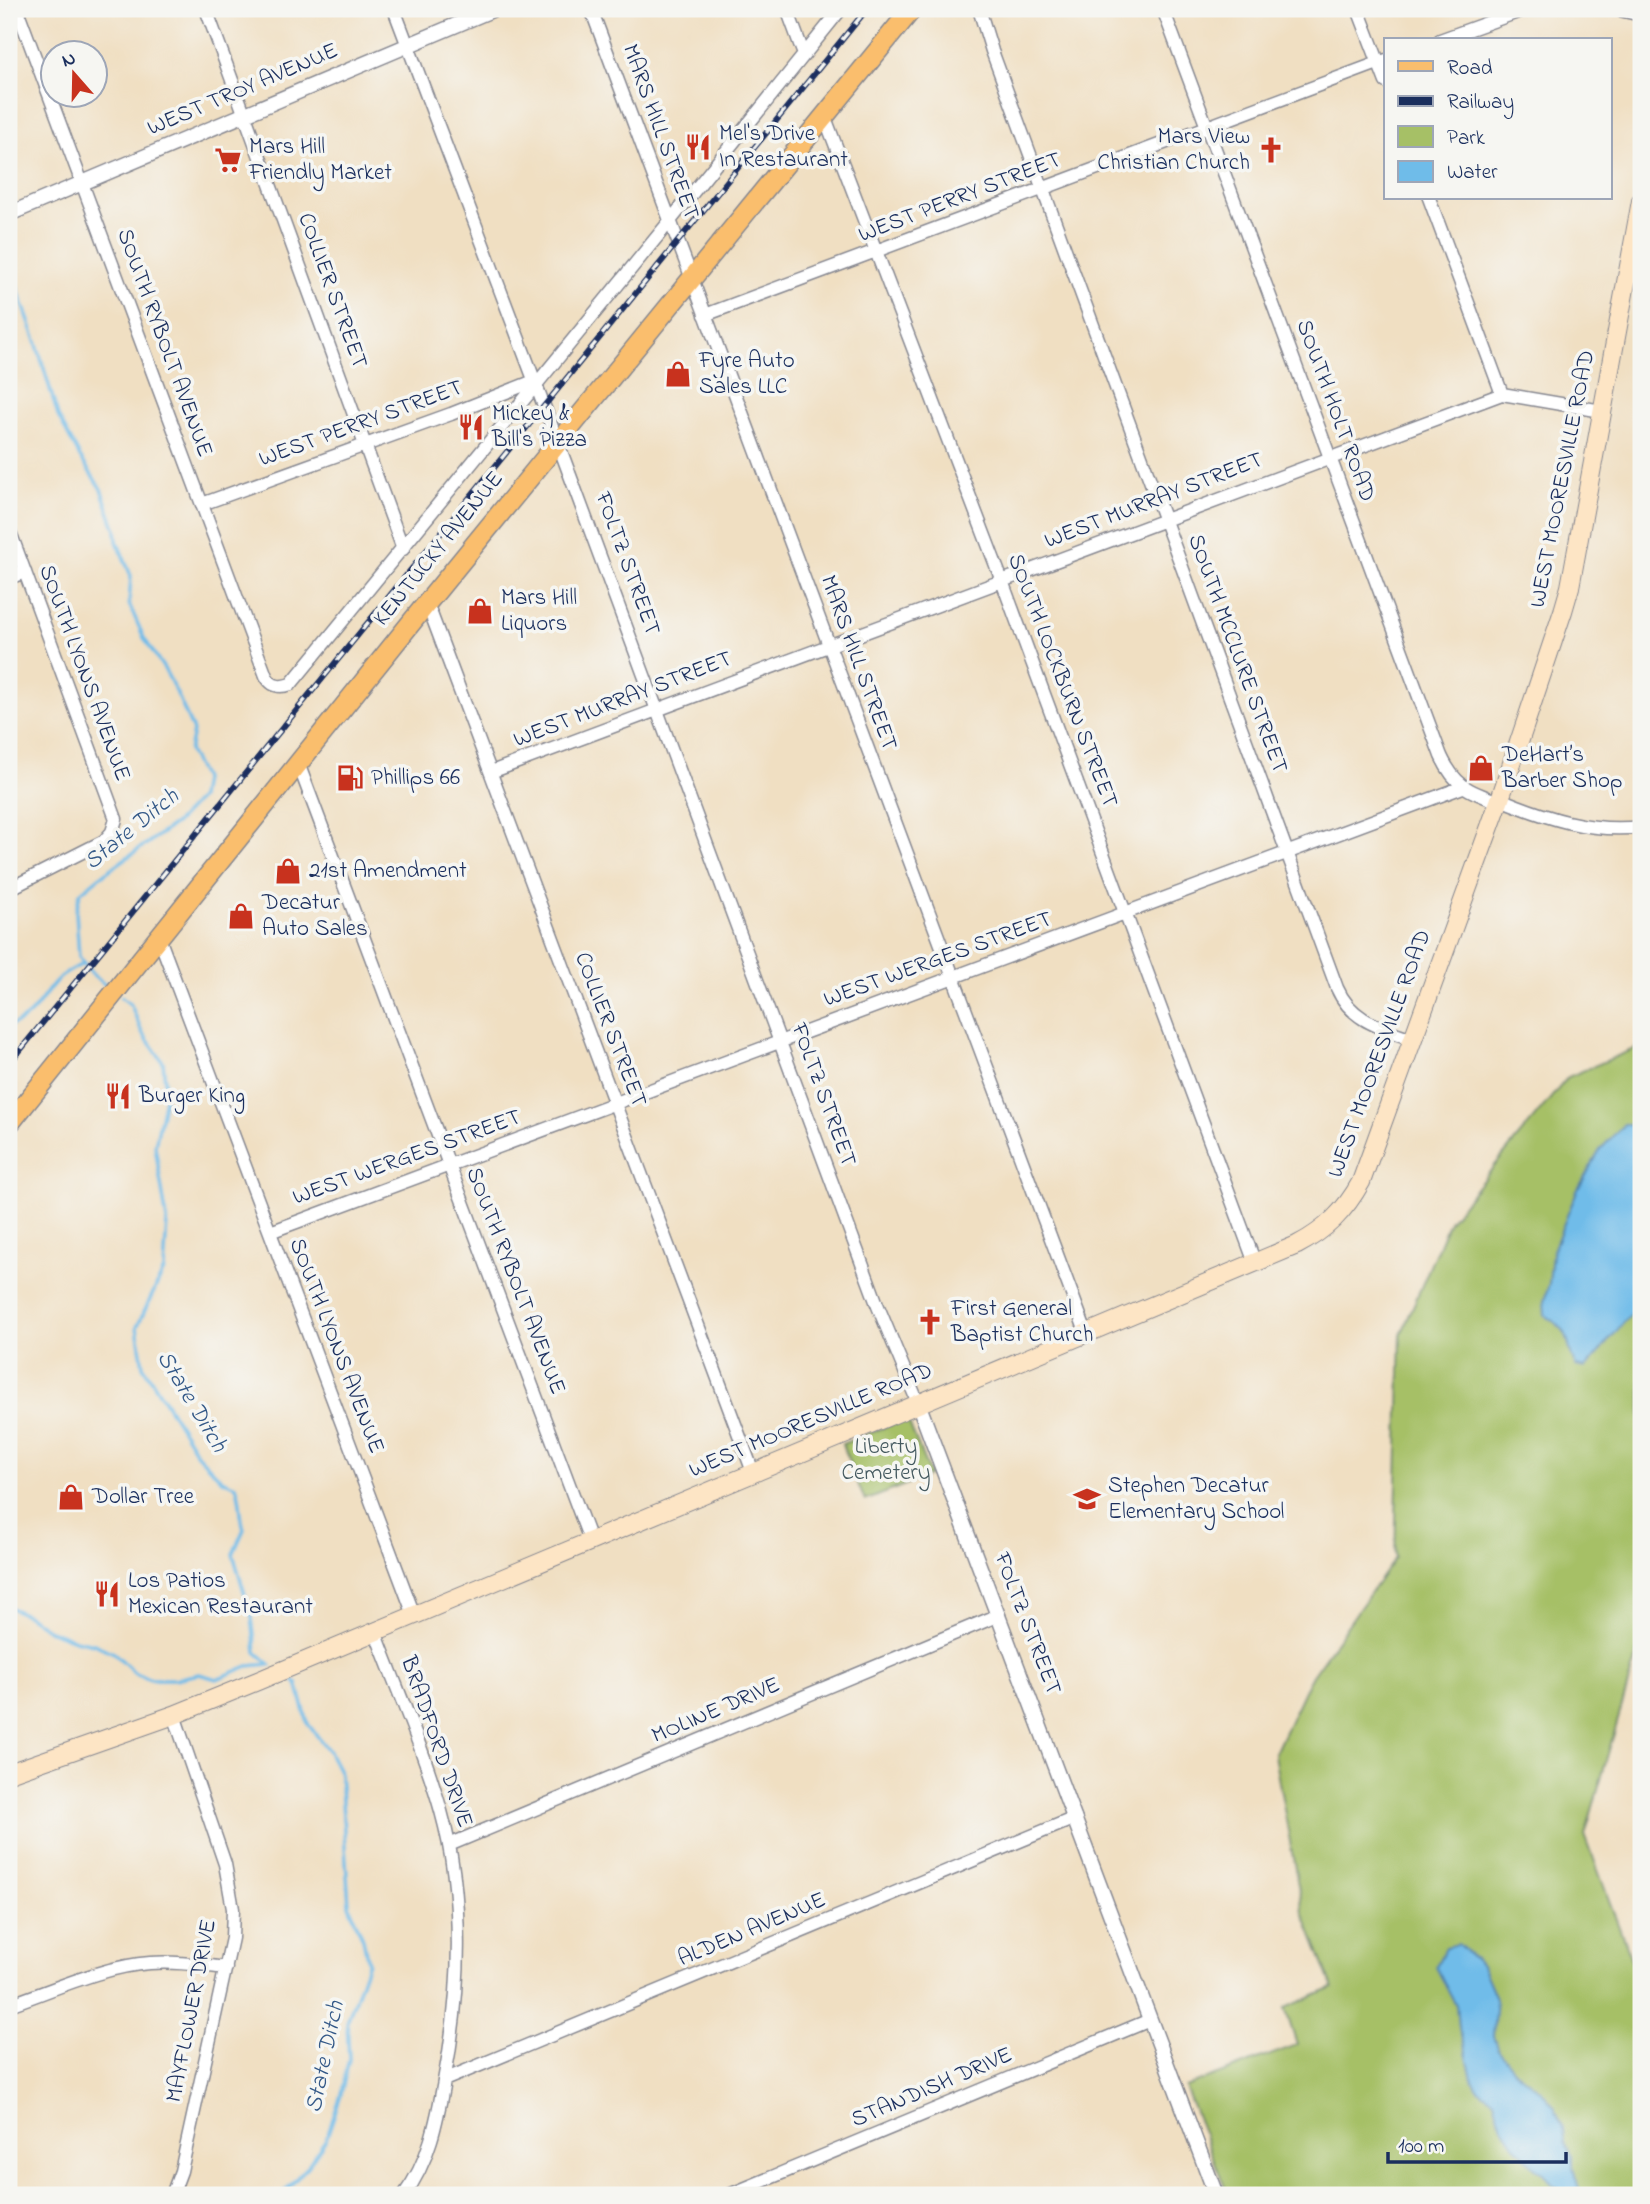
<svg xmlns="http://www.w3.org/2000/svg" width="1650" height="2204" viewBox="0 0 1650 2204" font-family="'Indie Flower',sans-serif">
<rect width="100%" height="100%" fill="#f6f6f2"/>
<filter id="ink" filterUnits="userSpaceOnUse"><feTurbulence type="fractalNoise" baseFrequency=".0143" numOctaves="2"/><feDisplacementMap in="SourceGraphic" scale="14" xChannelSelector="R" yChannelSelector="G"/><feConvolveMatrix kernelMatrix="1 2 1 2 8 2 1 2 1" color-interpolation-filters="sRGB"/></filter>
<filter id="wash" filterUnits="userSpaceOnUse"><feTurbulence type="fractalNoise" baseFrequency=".00686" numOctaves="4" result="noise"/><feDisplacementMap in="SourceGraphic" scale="28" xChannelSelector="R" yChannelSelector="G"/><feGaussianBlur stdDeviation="1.57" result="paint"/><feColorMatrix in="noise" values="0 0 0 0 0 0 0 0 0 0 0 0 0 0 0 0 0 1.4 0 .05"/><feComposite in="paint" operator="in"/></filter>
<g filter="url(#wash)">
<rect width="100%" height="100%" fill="#f0dfc2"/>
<path fill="#a6c066" stroke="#607862" stroke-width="2" d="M 1641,1046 L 1641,1639 L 1585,1835 L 1641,1987 L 1641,2195 L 1228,2195 L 1185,2087 L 1297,2045 L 1285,2008 L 1333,1988 L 1303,1912 L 1274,1755 L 1309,1680 L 1395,1558 L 1401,1335 L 1449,1221 L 1568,1077 Z
M 907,1418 L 930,1475 L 865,1501 L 842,1444 Z"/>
<path fill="#6fbce9" stroke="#4576a4" stroke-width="2" d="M 1624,1124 L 1641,1124 L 1641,1297 L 1640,1303 L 1586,1368 L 1576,1366 C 1569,1355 1570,1342 1564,1331 C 1559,1325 1551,1320 1545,1315 L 1544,1301 L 1549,1284 L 1552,1253 L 1577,1191 L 1600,1150 Z
M 1458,1944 L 1476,1960 L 1484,1970 L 1496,1998 L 1493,2036 L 1497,2048 L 1514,2070 L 1542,2092 L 1554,2106 L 1563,2128 L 1564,2143 L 1573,2156 L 1573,2168 L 1579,2189 L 1576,2193 L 1567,2194 L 1552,2184 L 1544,2173 L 1537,2170 L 1516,2147 L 1502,2126 L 1494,2100 L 1477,2088 L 1472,2079 L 1466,2051 L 1458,2027 L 1456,2005 L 1436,1967 L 1446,1947 Z"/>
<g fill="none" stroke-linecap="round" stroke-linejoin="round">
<path stroke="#6fbce9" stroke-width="3.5" d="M 9,265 L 35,338 L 58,416 L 80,457 L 101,489 L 116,530 L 117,541 L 131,576 L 129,604 L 144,638 L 166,672 L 179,698 L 193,731 L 189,751 L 203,779 L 200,798 L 176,823 L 98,878 L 80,893 L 76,911 L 79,957 L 92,974 L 109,988
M 121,997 L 131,1005 L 142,1032 L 163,1062 L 166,1093 L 155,1146 L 167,1221 L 164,1270 L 137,1327 L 143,1366 L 197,1454 L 222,1480 L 236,1486 C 242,1500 239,1514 244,1529 L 233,1554 L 252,1618 L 256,1652 L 271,1665
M 9,1026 C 35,1018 40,998 56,981 C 64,973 74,969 84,963
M 9,1607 L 28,1616 L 49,1630 L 75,1640 L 94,1644 L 114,1653 L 135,1673 L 151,1679 L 175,1679 L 199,1674 L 217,1679 L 248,1666 L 270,1664
M 282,2195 L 309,2164 L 326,2139 L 340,2098 L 349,2059 L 347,2022 L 368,1962 L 363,1939 L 349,1905 L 340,1773 L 328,1750 L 308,1724 L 297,1683 L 290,1678"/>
</g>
</g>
<g filter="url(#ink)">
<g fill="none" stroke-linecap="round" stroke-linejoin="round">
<g stroke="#868790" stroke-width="15">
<path id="minor" d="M 17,9 L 266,676 C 272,687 280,688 291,684 L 670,221 L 841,9
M 206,9 L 403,549
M 394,9 L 558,443 L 877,1304 L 918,1403
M 591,9 L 1086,1332
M 787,9 L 804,55
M 979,9 L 992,51 L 1337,988 C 1351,1021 1382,1028 1412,1039
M 1163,9 L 1441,756 C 1455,786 1468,791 1499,802
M 1358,9 L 1386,82
M 1615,9 L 1641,15
M 1440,40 L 1526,9
M 824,115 L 1002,581 L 1255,1263
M 1429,198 L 1502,394
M 705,315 L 1386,60
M 202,504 L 451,414 L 534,381
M 9,529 L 116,819 L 112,832 L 104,841 L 9,889
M 9,578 L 25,572
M 427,603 L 753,1472
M 298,763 L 590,1540
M 491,772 L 1502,394 L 1602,411
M 1500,799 C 1546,818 1590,833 1641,827
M 158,935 L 414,1615
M 270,1232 L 1463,787
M 375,1631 C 397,1690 424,1750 441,1811 C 465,1897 461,1994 444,2081 C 437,2121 429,2162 404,2195
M 449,1845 L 999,1615
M 9,2005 C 53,1990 104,1966 150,1963 C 175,1961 200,1965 226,1968
M 444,2080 L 1075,1818
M 172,2195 L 181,2171 L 232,1938 L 233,1909 L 225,1864 L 174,1715
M 729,2195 L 1150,2020"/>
</g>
<g stroke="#868790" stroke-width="17">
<path id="tertiary" d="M 9,214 L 494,9
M 918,1403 L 1216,2195"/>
</g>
<g stroke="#868790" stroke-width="20">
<path id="secondary" d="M 9,1773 L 174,1715 L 260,1680 L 1297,1245 C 1326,1230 1345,1211 1361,1182 L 1500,799 L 1563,611 L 1570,587 L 1641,201"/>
</g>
<g stroke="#868790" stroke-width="22">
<path id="primary" d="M 9,1124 L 427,603 L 912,9"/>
</g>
<use href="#minor" stroke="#fff" stroke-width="12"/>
<use href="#tertiary" stroke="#fff" stroke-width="14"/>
<use href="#secondary" stroke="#fde5c5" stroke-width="18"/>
<use href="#primary" stroke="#fabe6d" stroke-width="19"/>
<g stroke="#1b2f5e" stroke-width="6">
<path id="rail" d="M 9,1064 L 867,9"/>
</g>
<use href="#rail" stroke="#f6f6f2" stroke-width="3.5" stroke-dasharray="10" stroke-linecap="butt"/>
</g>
</g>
<defs>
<g id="restaurant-bare" transform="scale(2.1)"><path d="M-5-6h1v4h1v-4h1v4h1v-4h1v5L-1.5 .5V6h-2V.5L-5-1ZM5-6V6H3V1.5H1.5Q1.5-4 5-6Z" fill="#c8321e" stroke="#f6f6f2" stroke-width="2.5" paint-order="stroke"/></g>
<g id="church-bare" transform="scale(2.1)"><path d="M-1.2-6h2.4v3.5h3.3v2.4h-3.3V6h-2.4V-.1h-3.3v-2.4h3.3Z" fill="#c8321e" stroke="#f6f6f2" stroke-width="2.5" paint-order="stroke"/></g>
<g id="supermarket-bare" transform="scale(2.1)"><path d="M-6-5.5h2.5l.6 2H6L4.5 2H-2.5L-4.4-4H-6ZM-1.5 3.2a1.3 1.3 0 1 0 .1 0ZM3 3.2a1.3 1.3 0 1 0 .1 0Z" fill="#c8321e" stroke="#f6f6f2" stroke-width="2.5" paint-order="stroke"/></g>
<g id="shop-bare" transform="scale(2.1)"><path d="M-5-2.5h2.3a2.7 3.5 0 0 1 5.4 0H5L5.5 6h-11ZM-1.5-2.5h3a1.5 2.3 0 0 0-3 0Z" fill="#c8321e" stroke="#f6f6f2" stroke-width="2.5" paint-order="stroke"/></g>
<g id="fuel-bare" transform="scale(2.1)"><path d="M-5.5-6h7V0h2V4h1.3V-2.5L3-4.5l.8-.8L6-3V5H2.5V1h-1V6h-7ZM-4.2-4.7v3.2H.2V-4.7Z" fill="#c8321e" stroke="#f6f6f2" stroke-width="2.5" paint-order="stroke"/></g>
<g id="school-bare" transform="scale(2.1)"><path d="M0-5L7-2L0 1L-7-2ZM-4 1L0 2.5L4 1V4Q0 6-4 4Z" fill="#c8321e" stroke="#f6f6f2" stroke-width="2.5" paint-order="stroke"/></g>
</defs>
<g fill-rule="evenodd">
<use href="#restaurant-bare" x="698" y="147"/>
<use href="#church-bare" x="1271" y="150"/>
<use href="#supermarket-bare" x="228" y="160"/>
<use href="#shop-bare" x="678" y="374"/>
<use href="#restaurant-bare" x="471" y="427"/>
<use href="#shop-bare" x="480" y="611"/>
<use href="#shop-bare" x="1481" y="768"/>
<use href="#fuel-bare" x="350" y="778"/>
<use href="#shop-bare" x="288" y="871"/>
<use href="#shop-bare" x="241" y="916"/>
<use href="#restaurant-bare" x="118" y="1096"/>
<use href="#church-bare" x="930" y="1322"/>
<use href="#shop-bare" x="71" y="1497"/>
<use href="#school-bare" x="1087" y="1499"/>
<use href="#restaurant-bare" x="107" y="1594"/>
</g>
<g text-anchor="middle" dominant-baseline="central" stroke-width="7" stroke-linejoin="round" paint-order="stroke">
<g font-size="23" fill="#1b2f5e" stroke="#f6f6f2">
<text transform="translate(243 90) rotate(-23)">WEST TROY AVENUE</text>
<text transform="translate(660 132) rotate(70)">MARS HILL STREET</text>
<text transform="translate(960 198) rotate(-21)">WEST PERRY STREET</text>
<text transform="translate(332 291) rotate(70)">COLLIER STREET</text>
<text transform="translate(164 343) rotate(70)">SOUTH RYBOLT AVENUE</text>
<text transform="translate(1335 411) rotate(70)">SOUTH HOLT ROAD</text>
<text transform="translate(361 424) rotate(-20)">WEST PERRY STREET</text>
<text transform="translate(1563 479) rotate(-79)">WEST MOORESVILLE ROAD</text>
<text transform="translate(1154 501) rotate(-21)">WEST MURRAY STREET</text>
<text transform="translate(439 549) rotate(-51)">KENTUCKY AVENUE</text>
<text transform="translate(627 564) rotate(70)">FOLTZ STREET</text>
<text transform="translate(1237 654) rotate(70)">SOUTH MCCLURE STREET</text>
<text transform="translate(858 663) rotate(70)">MARS HILL STREET</text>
<text transform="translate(84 673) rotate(70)">SOUTH LYONS AVENUE</text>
<text transform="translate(1062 681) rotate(69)">SOUTH LOCKBURN STREET</text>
<text transform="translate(623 700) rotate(-21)">WEST MURRAY STREET</text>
<text transform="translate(938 960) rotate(-20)">WEST WERGES STREET</text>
<text transform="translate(610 1030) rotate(69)">COLLIER STREET</text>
<text transform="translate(1380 1054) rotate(-70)">WEST MOORESVILLE ROAD</text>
<text transform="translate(823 1095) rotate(70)">FOLTZ STREET</text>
<text transform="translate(407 1158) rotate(-20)">WEST WERGES STREET</text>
<text transform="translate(515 1281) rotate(69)">SOUTH RYBOLT AVENUE</text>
<text transform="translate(336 1346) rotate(69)">SOUTH LYONS AVENUE</text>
<text transform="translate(811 1421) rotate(-23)">WEST MOORESVILLE ROAD</text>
<text transform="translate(1027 1624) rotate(69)">FOLTZ STREET</text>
<text transform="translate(716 1711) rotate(-23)">MOLINE DRIVE</text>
<text transform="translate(436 1742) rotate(71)">BRADFORD DRIVE</text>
<text transform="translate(752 1930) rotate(-23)">ALDEN AVENUE</text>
<text transform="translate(192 2011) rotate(-79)">MAYFLOWER DRIVE</text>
<text transform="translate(932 2088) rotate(-23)">STANDISH DRIVE</text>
</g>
<g font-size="23" fill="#1b2f5e" stroke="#f6f6f2" text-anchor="start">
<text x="719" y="134">Mel's Drive<tspan x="719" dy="26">In Restaurant</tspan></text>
<text x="1250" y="137" text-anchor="end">Mars View<tspan x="1250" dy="26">Christian Church</tspan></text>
<text x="249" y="147">Mars Hill<tspan x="249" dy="26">Friendly Market</tspan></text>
<text x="699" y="361">Fyre Auto<tspan x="699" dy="26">Sales LLC</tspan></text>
<text x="492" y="414">Mickey &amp;<tspan x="492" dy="26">Bill's Pizza</tspan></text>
<text x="501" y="598">Mars Hill<tspan x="501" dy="26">Liquors</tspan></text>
<text x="1502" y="755">DeHart’s<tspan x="1502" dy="26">Barber Shop</tspan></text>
<text x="371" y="778">Phillips 66</text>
<text x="309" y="871">21st Amendment</text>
<text x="262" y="903">Decatur<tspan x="262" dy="26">Auto Sales</tspan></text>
<text x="139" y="1096">Burger King</text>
<text x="951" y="1309">First General<tspan x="951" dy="26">Baptist Church</tspan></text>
<text x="1108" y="1486">Stephen Decatur<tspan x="1108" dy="26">Elementary School</tspan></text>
<text x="92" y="1497">Dollar Tree</text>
<text x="128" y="1581">Los Patios<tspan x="128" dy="26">Mexican Restaurant</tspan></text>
</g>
<g font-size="23" fill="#455a60" stroke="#f6f6f2">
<text x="886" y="1447">Liberty<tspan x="886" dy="26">Cemetery</tspan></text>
</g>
<g font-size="24" font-style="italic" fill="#345988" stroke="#f6f6f2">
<text transform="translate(132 830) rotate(-39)">State Ditch</text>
<text transform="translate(191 1402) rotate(59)">State Ditch</text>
<text transform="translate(326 2057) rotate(-78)">State Ditch</text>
</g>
</g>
<rect width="1650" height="2204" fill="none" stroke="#f6f6f2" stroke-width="35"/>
<rect x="1384" y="38" width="228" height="161" fill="#f6f6f2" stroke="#9ea6b7" stroke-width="2"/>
<rect x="1398" y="61" width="35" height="10" fill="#fabe6d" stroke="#9ea6b7" stroke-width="2"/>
<text x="1447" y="74" font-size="21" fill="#1b2f5e">Road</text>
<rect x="1398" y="96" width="35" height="10" fill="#1b2f5e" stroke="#9ea6b7" stroke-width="2"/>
<text x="1447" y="108" font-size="21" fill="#1b2f5e">Railway</text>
<rect x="1398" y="126" width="35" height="21" fill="#a6c066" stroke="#9ea6b7" stroke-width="2"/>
<text x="1447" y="144" font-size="21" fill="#1b2f5e">Park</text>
<rect x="1398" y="161" width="35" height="21" fill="#6fbce9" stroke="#9ea6b7" stroke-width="2"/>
<text x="1447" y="178" font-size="21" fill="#1b2f5e">Water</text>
<g transform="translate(74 74) rotate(340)"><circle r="33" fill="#f6f6f2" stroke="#9ea6b7" stroke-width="2"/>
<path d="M0-5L12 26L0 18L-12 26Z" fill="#c8321e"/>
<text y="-10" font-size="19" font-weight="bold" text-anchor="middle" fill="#1b2f5e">N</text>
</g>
<path d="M1388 2152v10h178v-10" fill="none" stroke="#1b2f5e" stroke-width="3.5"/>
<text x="1398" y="2152" font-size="21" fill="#1b2f5e" stroke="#f6f6f2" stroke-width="5" paint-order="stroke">100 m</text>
</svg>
